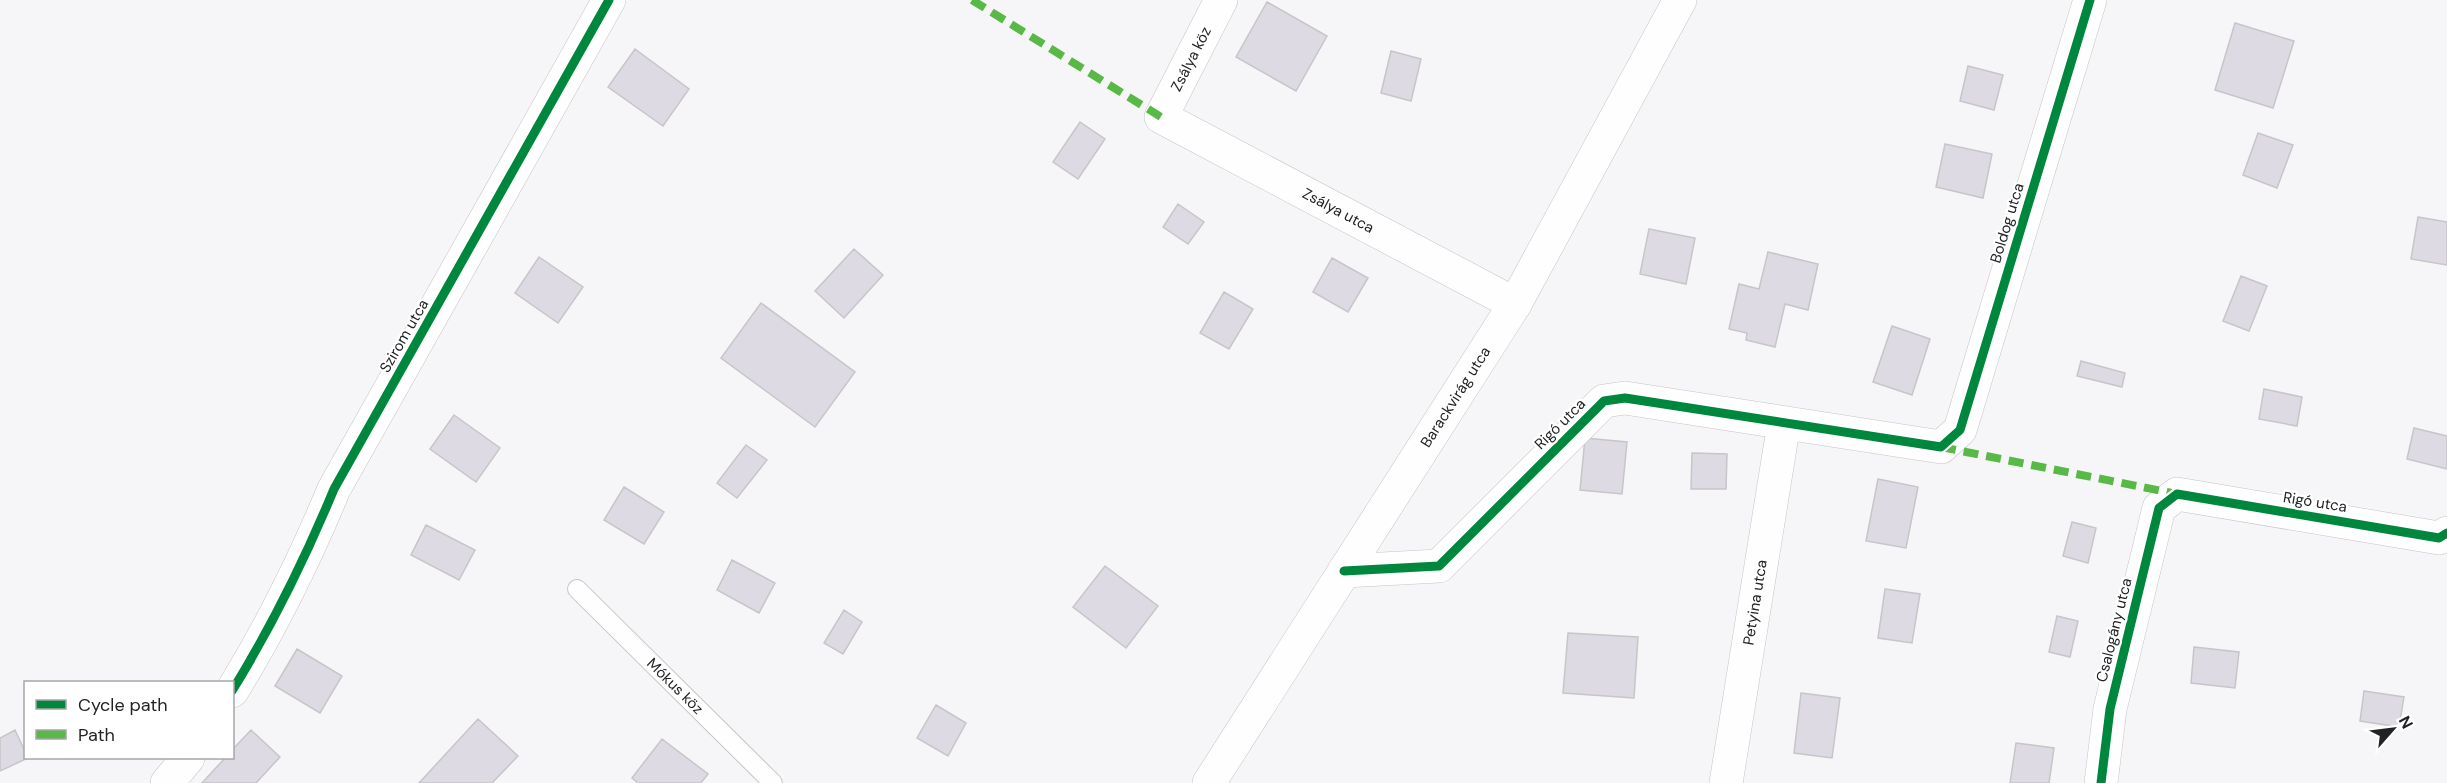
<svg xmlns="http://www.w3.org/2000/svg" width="2447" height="783" viewBox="0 0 2447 783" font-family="'DM Sans',sans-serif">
<rect width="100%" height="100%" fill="#f6f6f8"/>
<path fill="#dedae3" stroke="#c6c5c7" stroke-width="1.5" d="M 1267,2 L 1327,36 L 1296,91 L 1236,57 Z
M 2235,23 L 2294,41 L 2273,108 L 2215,90 Z
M 635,49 L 689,89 L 663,126 L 608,87 Z
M 1391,51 L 1421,59 L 1411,101 L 1381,93 Z
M 1968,66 L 2003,75 L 1994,110 L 1960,101 Z
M 1080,122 L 1105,139 L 1078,179 L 1053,162 Z
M 2258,133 L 2293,145 L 2277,188 L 2243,175 Z
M 1945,144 L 1992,154 L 1983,198 L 1936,187 Z
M 1178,204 L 1204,222 L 1188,244 L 1163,227 Z
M 2418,217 L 2447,222 L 2447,265 L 2411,259 Z
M 1649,229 L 1695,238 L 1686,284 L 1640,274 Z
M 854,249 L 883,275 L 844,318 L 815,291 Z
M 1768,252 L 1818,264 L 1808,310 L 1785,304 L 1775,347 L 1746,340 L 1747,333 L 1729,329 L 1739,284 L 1759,289 Z
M 539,257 L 583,287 L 558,323 L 515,293 Z
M 1332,258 L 1368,278 L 1348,312 L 1313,292 Z
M 2241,276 L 2267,286 L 2249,331 L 2223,321 Z
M 1224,292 L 1253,309 L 1229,349 L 1200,333 Z
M 761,303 L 855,372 L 815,427 L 721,358 Z
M 1892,326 L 1930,339 L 1912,395 L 1873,382 Z
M 2081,361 L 2125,373 L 2122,387 L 2077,376 Z
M 2264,389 L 2302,397 L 2297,426 L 2259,419 Z
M 454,415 L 500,448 L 476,482 L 430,449 Z
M 2414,428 L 2447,436 L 2447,469 L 2407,459 Z
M 1585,438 L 1627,442 L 1622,494 L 1580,490 Z
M 746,445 L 767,460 L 737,498 L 717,483 Z
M 1692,453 L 1727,454 L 1726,489 L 1691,489 Z
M 1878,479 L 1918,487 L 1906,548 L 1866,541 Z
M 624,487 L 664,512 L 644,544 L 604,520 Z
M 2072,522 L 2096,528 L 2088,563 L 2063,556 Z
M 426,525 L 475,550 L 459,580 L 411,555 Z
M 732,560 L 775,583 L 759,613 L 717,590 Z
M 1105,566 L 1158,606 L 1126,648 L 1073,607 Z
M 1885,589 L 1920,594 L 1912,643 L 1878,638 Z
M 844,610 L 862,622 L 843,654 L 824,643 Z
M 2057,616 L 2078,621 L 2070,657 L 2049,652 Z
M 1568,633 L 1638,637 L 1634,698 L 1563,693 Z
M 2194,647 L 2239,652 L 2235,688 L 2191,683 Z
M 297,649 L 342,676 L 320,713 L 275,686 Z
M 2364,691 L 2404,697 L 2399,727 L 2360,721 Z
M 1801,693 L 1840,698 L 1832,758 L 1794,753 Z
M 936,705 L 966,723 L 948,756 L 917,738 Z
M 478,719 L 518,756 L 492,783 L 419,783 Z
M 15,730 L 28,758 L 0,771 L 0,738 Z
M 251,730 L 280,757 L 256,783 L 202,783 L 225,758 L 232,758 L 232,750 Z
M 662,739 L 708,774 L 701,783 L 638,783 L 632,778 Z
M 2016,743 L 2054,748 L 2049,783 L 2010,783 Z"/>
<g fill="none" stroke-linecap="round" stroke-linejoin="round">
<g stroke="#c5c5c7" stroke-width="20">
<g id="lane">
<path id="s1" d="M 577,589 L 773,783"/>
</g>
</g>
<g stroke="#c5c5c7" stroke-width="34">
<g id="street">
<path id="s2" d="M 1221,0 L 1161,117 L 1515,304"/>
<path d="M 1344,571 L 1439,566 L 1604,401 L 1625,398 L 1941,447 L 1960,430 L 2090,0"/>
<path d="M 232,691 C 272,626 305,559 334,489 L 609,0"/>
<path d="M 167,783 L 188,758"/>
<path id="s3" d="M 1209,783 L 1515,304 L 1680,0"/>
<path id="s4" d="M 1726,783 L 1784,423"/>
<path d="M 2101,783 L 2110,709 L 2159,508 L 2177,494 L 2439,538 L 2447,533"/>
</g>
</g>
<use href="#lane" stroke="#fefefe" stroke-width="18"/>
<use href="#street" stroke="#fefefe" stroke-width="33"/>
<path stroke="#58b947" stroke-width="8" stroke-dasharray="15 8" stroke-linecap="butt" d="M 972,0 L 1161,117
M 1941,447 L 2177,494"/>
<g stroke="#fff" stroke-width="13">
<path id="cycleway" d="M 1344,571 L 1439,566 L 1604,401 L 1625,398 L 1941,447 L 1960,430 L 2090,0
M 232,691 C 272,626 305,559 334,489 L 609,0
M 2101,783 L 2110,709 L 2159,508 L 2177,494 L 2439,538 L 2447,533"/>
</g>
<use href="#cycleway" stroke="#00873e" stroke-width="9"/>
</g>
<g text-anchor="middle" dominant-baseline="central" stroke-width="4.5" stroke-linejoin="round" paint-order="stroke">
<g font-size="15" fill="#212223" stroke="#fff">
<text transform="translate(1191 59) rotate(-63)">Zsálya köz</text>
<text stroke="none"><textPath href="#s2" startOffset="332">Zsálya utca</textPath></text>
<text transform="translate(2007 223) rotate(-73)">Boldog utca</text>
<text transform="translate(404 336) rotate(-60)">Szirom utca</text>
<text stroke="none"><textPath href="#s3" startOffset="458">Barackvirág utca</textPath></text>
<text transform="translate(1560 424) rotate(-45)">Rigó utca</text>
<text transform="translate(2315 502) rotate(9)">Rigó utca</text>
<text stroke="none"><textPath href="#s4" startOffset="183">Petyina utca</textPath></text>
<text transform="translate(2114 630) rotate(-76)">Csalogány utca</text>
<text stroke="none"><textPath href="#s1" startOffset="138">Mókus köz</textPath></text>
</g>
</g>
<rect x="24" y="681" width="210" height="78" fill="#ffffff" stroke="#a6a7a7" stroke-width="1.5"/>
<rect x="36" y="700" width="30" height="9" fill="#00873e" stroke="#a6a7a7" stroke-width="1.5"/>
<text x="78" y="711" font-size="18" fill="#212223">Cycle path</text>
<rect x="36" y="730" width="30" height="9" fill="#58b947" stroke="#a6a7a7" stroke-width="1.5"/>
<text x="78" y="741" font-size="18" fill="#212223">Path</text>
<g transform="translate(2393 729) rotate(62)" stroke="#ffffff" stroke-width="4.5" paint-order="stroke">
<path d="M0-4.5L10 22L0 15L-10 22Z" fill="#212223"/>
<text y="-9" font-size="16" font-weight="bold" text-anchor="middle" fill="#212223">N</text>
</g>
</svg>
